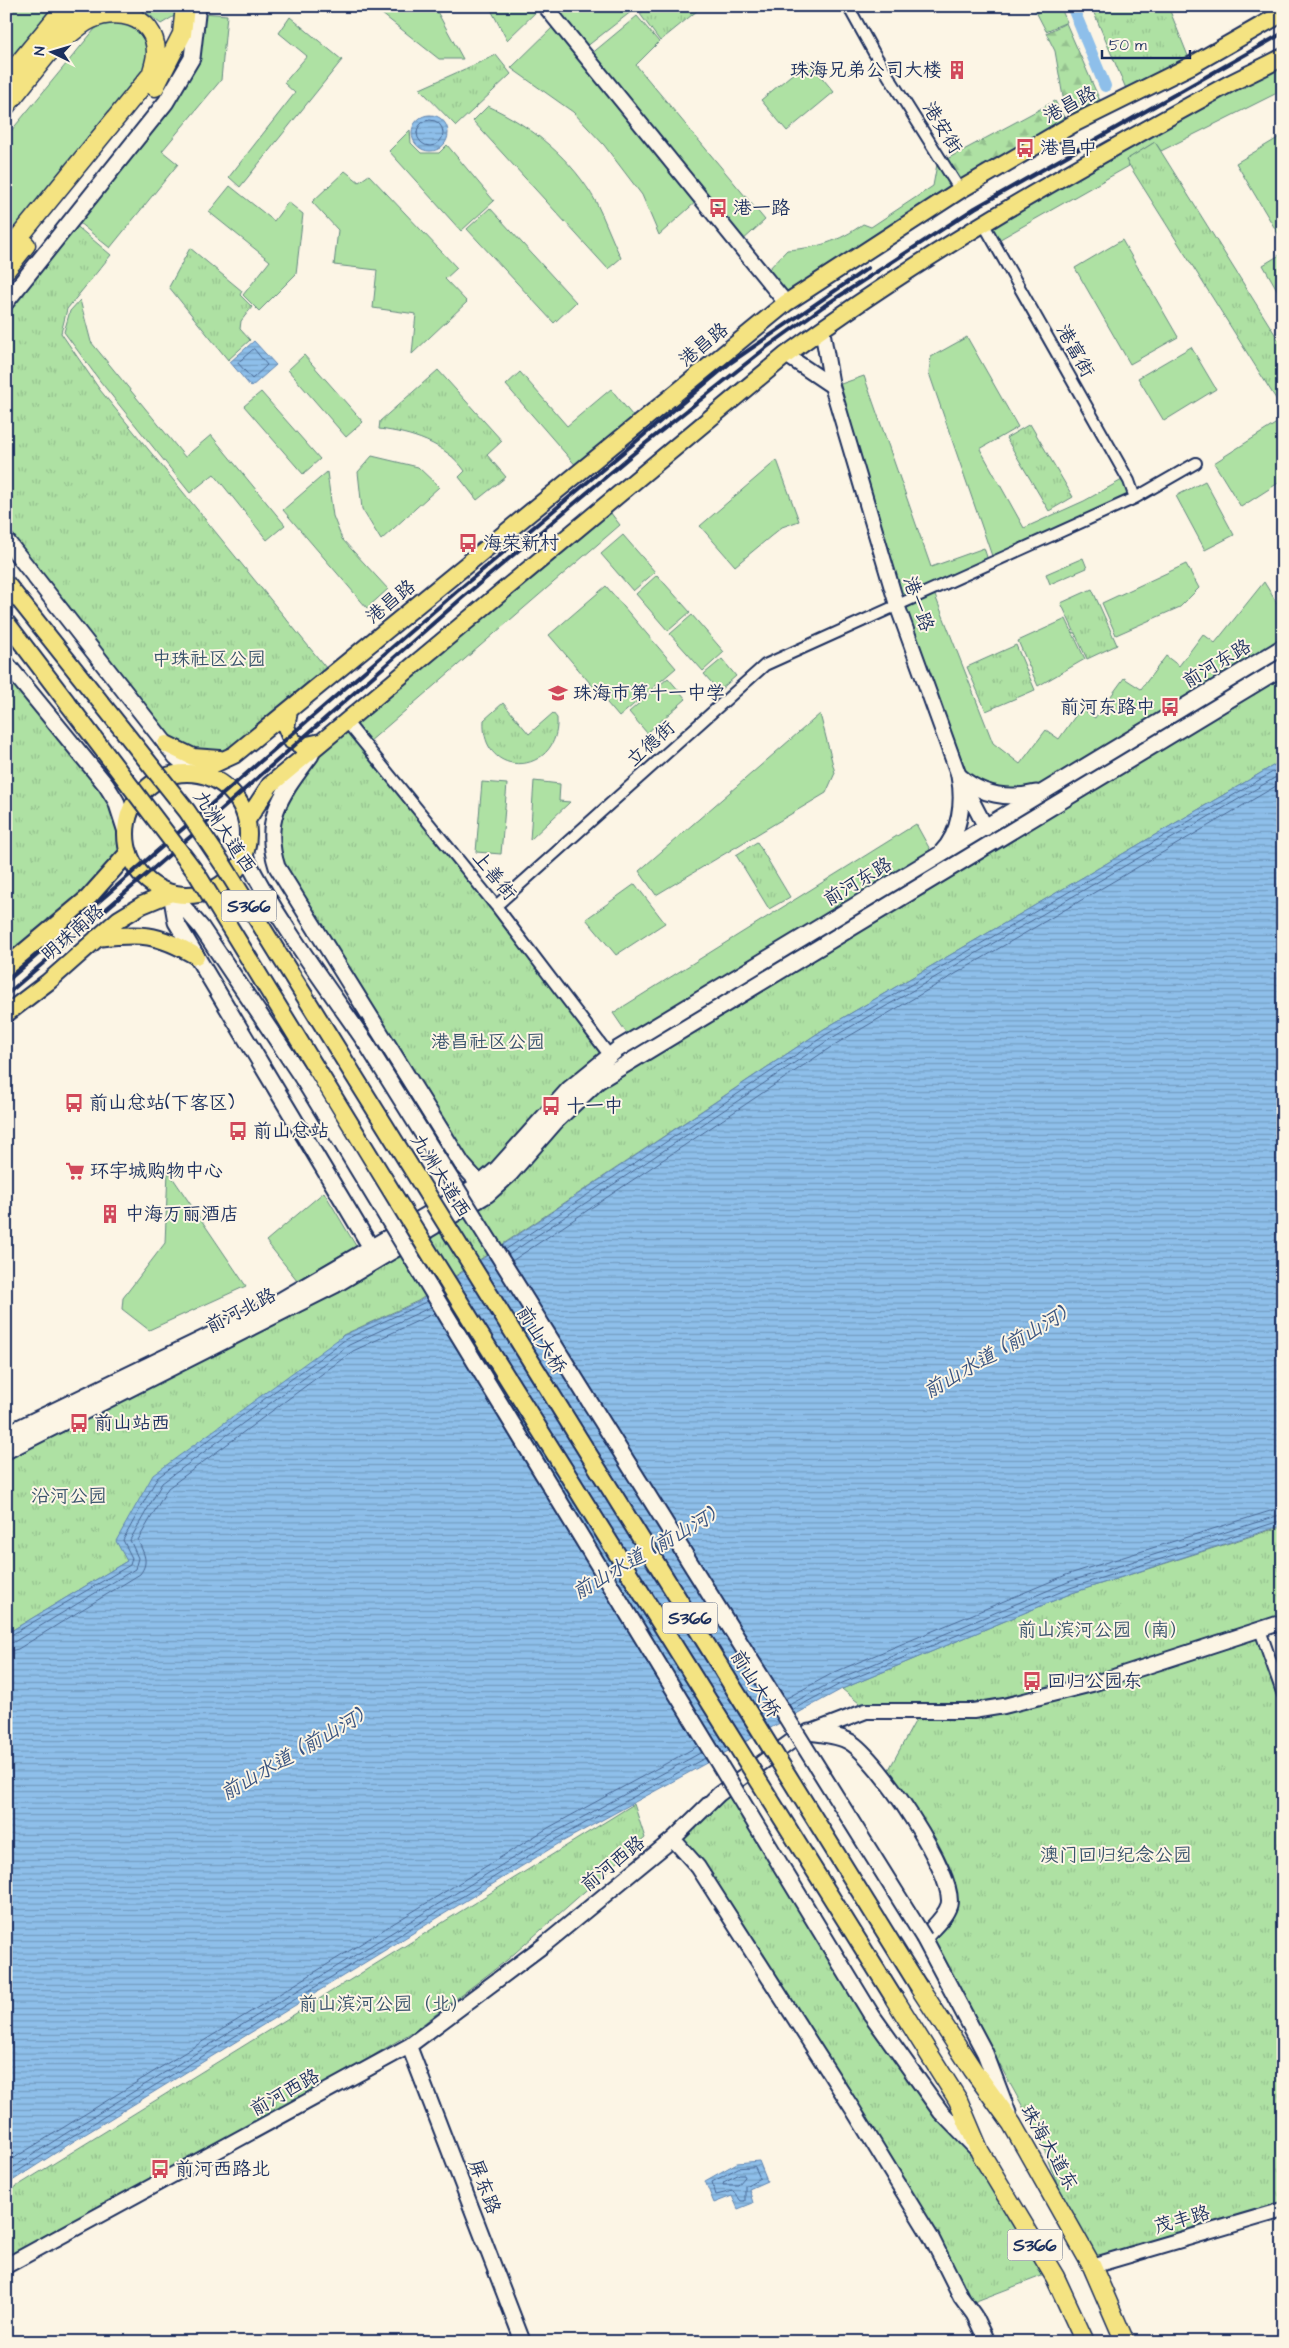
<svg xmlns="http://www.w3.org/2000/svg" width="1289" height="2348" viewBox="0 0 1289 2348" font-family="'Architects Daughter','LXGW WenKai TC',sans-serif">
<defs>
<pattern id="forest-firs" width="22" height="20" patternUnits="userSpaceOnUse" patternTransform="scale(1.25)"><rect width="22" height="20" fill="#aee1a3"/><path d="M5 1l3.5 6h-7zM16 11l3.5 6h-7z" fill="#95c18f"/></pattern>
<pattern id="park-tufts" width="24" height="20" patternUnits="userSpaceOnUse" patternTransform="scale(1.25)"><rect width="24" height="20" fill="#aee1a3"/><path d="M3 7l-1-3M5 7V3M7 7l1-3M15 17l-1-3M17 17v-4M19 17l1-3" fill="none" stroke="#95c18f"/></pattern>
<pattern id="water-rules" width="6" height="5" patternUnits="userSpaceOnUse" patternTransform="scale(1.25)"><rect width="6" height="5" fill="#8ebfea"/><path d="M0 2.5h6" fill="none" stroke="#739cc1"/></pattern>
</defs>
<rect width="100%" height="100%" fill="#fcf5e5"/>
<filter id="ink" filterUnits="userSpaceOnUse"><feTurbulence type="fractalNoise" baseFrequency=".02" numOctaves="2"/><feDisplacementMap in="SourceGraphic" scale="10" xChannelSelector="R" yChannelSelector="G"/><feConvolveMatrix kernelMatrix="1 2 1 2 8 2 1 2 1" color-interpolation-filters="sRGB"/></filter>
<g filter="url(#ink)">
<path fill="#aee1a3" stroke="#648880" d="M 6,6 L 50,6 L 46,15 L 6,63 Z
M 138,6 L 176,6 L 176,15 L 161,24 Z
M 372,6 L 434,6 L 463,59 L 439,59 Z
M 489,6 L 539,6 L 540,8 L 507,40 Z
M 551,6 L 622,6 L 632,11 L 586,47 Z
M 1033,6 L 1060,6 L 1067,22 L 1046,31 Z
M 204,13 L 227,15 L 221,80 L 162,151 L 178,164 L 110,248 L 78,222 L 170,105 Z
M 637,16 L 659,42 L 636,65 L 765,220 L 741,242 L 590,55 Z
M 290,17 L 342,60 L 240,187 L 229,177 L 295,93 L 284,83 L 307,56 L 279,33 Z
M 112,20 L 135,28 L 150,48 L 147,72 L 6,243 L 6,137 L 95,29 Z
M 556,24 L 698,200 L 659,235 L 642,195 L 604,145 L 573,112 L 511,68 Z
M 1283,56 L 1283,90 L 1161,151 L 1155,142 L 1126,160 L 1129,166 L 995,242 L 984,223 Z
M 808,61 L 834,92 L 787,131 L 761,100 Z
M 488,106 C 531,125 573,160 596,202 C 605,220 612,240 621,258 L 608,269 L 473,121 Z
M 410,130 L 411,143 L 421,153 L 439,153 L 447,145 L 494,201 L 461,231 L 389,151 Z
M 1283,135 L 1283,187 L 1280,188 L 1283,196 L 1283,242 L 1236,163 Z
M 938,159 L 957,190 L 787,299 L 766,272 L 787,250 C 816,248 839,242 863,224 L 871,227 L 933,186 Z
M 345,171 L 359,182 L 369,175 L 457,268 L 445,279 L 467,302 L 412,354 L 416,314 L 373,308 L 377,270 L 334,265 L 338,230 L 312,202 Z
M 230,186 L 274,221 L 288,202 L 303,214 L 296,274 L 259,311 L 243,295 L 270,261 L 209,212 Z
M 490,208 L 576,302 L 554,323 L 467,229 Z
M 1122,240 L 1178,337 L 1130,364 L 1075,268 Z
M 1283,253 L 1283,290 L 1279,293 L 1263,265 Z
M 80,300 L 91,342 L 185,457 L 211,435 L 285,525 L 267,540 L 214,474 L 190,493 L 100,381 L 64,332 L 70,311 Z
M 967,337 L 1018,427 L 980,449 L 1024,528 L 1084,501 L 1122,480 L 1130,497 L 993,559 L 929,373 L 931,357 Z
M 1191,347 L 1216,389 L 1164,421 L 1138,378 Z
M 304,355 L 363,422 L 346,437 L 288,370 Z
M 520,372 L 567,426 L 611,389 L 636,420 L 578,468 L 506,385 Z
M 864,376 L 931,567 L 984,548 L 988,560 L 899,601 L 835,386 Z
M 261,392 L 320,459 L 303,474 L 244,406 Z
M 1283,419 L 1283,480 L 1241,507 L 1214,463 Z
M 372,456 L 418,467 L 439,487 L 381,540 L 362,509 L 358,472 Z
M 777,460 L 799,521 L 782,527 L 735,566 L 700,526 Z
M 327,472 L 333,516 L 342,539 L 388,589 L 367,608 L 283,510 Z
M 1205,481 L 1234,535 L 1205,550 L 1176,496 Z
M 607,508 L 620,525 L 369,742 L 353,722 Z
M 623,535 L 655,572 L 633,591 L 601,554 Z
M 1083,558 L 1087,568 L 1050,584 L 1046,574 Z
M 1186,564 L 1199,588 L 1180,607 L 1116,635 L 1102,603 Z
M 657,575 L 690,612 L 668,631 L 636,594 Z
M 1264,582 L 1283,613 L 1283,644 L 1039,789 L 1002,794 L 962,774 L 901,607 L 934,593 L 993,743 L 1020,764 L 1046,730 L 1059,739 L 1081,708 L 1095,718 L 1124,678 L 1141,689 L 1166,656 L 1179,666 L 1203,634 L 1215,643 Z
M 606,586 L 676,668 L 619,717 L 549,635 Z
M 692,615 L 724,652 L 703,671 L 670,634 Z
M 1066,619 L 1085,659 L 1038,686 L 1018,641 Z
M 722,659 L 736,676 L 719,691 L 704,674 Z
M 668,678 L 686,699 L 647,733 L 629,712 Z
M 820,714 L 835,773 L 826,793 L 656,895 L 639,871 Z
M 534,781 L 560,784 L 559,801 L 570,802 L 530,840 Z
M 482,782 L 507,784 L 501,854 L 476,852 Z
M 916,824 L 933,855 L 630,1038 L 613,1013 Z
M 635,884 L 665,923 L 616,955 L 586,919 Z
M 168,1171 L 246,1286 L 149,1330 L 122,1309 L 123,1298 L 165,1243 Z
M 324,1192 L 356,1246 L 297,1280 L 266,1241 Z"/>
<path fill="url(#forest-firs)" stroke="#648880" d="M 1066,23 L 1101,103 L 1077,118 L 1063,97 L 1055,51 L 1046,33 Z
M 1055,101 L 1068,124 L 961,187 L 945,160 Z"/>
<path fill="url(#park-tufts)" stroke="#648880" d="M 649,6 L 703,6 L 660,41 L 640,14 Z
M 1091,6 L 1168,6 L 1188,56 L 1127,91 Z
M 496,55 L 511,74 L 456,126 L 420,89 Z
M 1155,142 L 1283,347 L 1283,410 L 1126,160 Z
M 73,223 L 111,255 L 67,309 L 61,333 L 100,390 L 331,674 L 234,754 L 179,750 L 6,537 L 6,305 Z
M 190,248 L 242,291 L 240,295 L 252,307 L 241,321 L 240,329 L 250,340 L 228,360 L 169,287 Z
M 438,370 L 502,441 L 487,455 L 506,477 L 477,500 L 459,477 L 465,471 C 445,443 411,433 379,429 L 380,421 Z
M 1030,424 L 1073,497 L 1049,511 L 1006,438 Z
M 1092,589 L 1117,645 L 1087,659 L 1061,603 Z
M 1016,645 L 1035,690 L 986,711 L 967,667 Z
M 1283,648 L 1283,760 L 824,1029 L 418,1301 L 343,1335 L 127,1561 L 6,1634 L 6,1456 L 480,1182 L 283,874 L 276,817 L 325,743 L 345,726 L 610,1056 Z
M 6,660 L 106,785 L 126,832 L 129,852 L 6,966 Z
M 503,703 L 529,734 L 553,713 L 557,718 C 561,776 480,781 484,720 Z
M 757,842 L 790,897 L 769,909 L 736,855 Z
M 1283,1526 L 1283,1619 L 1092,1680 L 973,1708 L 865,1708 L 842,1689 L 1072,1593 Z
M 1258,1633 L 1283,1704 L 1283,2208 L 1094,2263 L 1067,2210 L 1039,2136 L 929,1937 L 952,1902 L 887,1773 L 918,1716 L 972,1713 Z
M 733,1792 L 870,2014 L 1027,2233 L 1047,2274 L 971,2303 L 756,1942 L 674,1837 Z
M 634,1804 L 645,1838 L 507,1960 L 414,2031 L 175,2175 L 6,2267 L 6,2193 Z"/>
<path fill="url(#water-rules)" stroke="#6085b2" d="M412 133a18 18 0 1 1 36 0a18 18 0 1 1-36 0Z
M 254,341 L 276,365 L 251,387 L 230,362 Z
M 1283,760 L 1283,1525 L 1072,1593 L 842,1689 L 558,1844 L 74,2141 L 6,2185 L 6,1634 L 127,1561 L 116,1541 L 153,1475 L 344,1335 L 418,1302 L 824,1029 Z
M 759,2161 L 767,2181 L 749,2189 L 753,2203 L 738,2209 L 732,2196 L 714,2203 L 705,2181 L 737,2163 Z"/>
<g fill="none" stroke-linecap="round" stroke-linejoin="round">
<path stroke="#496996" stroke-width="1" d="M417 133a13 13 0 1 1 26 0a13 13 0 1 1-26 0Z
M 254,349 L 267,365 L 252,379 L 238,363 Z
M 505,1250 L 827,1034 L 1283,766
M 508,1255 L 830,1039 L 1283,773
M 512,1261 L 834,1045 L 1283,782
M 6,1638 L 130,1565 L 132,1558 L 123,1540 L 157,1478 L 346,1339 L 428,1301
M 6,1644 L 14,1642 L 135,1569 L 138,1558 L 130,1540 L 162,1483 L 349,1345 L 431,1307
M 6,1652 L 18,1649 L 140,1574 C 150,1561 143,1553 138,1540 L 168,1488 L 353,1351 L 435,1313
M 785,1699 L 835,1672 L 1066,1575 L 1283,1507
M 789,1705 L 838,1679 L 1068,1582 L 1283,1514
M 792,1710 L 840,1684 L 1070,1588 L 1283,1520
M 6,2163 L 548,1828 L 698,1746
M 755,2167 L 760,2178 L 745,2186 L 745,2201 L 741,2201 L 733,2191 L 716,2195 L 712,2182 L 738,2168 Z
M 6,2172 L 68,2132 L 552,1834 L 702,1752
M 740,2174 L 744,2174 L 745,2177 L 738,2185 L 723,2185 L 724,2182 Z
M 6,2179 L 71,2137 L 556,1839 L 705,1758"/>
<path stroke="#8ebfea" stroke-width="12" d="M 1072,6 L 1105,86"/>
<g stroke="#1b2f5e" stroke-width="14">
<path id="minor" d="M 848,6 L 874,53 L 960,190
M 1135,498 L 1196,463
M 346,721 L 496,906 L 610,1056
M 496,906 L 765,665 L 1135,498 L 1129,481 L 983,223
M 1260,1630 L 1283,1695"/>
</g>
<g stroke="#1b2f5e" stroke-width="18">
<path id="tertiary" d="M 545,6 L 786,303
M 822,329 L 832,386 L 897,605 L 959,776 L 986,828
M 786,355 L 832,386
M 673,1839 L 698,1867 L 852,2108 L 932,2239 L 961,2297 L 974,2315 L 987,2342
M 409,2046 L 523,2342
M 6,2266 L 409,2046 L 544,1945 L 673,1839 L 719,1794 L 796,1738 L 866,1711 L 973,1711 L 1004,1706 L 1092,1684 L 1283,1622
M 1092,2266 L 1283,2210"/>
</g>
<g stroke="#1b2f5e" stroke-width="19">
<path id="secondary" d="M 6,302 L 166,102 L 192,58 L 198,6
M 6,540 L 176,757 L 195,773
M 6,663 L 106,785 L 116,801 L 126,832
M 311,755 C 283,793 261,818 277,867 L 462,1164 L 486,1191
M 959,776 C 981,795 1008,800 1036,793
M 941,853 C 961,833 964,801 959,776
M 245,856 C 278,922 324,982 366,1043
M 171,893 L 176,922 L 376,1256
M 171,893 L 201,927 L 303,1079
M 6,1434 L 271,1306 L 480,1184 L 498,1168 L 569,1089 L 618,1049 L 1283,647
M 6,1451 L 335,1285 L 488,1194 L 510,1174 L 557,1120 L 598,1081 L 1283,667
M 809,1732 C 822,1734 839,1735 850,1742 C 877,1758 956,1874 949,1905 C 945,1918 932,1928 924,1938 L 985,2053 L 1008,2113
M 871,2014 L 941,2112 L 976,2148"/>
</g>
<g stroke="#1b2f5e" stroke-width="20">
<path id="primary" d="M 289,711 L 286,727 L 292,741 L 303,746 L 321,742
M 166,744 L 193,757 L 220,759
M 195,773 L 234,755 L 786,303 L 960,190 L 1073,124 L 1192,65 L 1283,13
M126 834a61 61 0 1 1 122 0a61 61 0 1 1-122 0Z
M 247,820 L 270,785 L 786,355 C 925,252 1077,167 1229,84 C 1246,75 1265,67 1283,57
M 97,938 C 141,933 157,933 196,956
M 6,967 L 88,898 L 129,852
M 6,1014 L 48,982 L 119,919 L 142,905 L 171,893"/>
</g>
<g stroke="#1b2f5e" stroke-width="21">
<path id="trunk" d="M 6,79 L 66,6
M 155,87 L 182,34 L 185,6
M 6,106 L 86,6
M 6,253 L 151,75 C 153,68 156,60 156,52 C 155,14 113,6 86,22 C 73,30 61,42 50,52
M 6,270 L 26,245
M 919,1987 L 973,2070 L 1012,2124 L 1092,2266 L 1125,2342
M 894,1998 L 958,2100 L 980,2152 L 1055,2277 L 1085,2342"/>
</g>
<use href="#minor" stroke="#fcf5e5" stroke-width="10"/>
<use href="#tertiary" stroke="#fcf5e5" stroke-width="14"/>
<use href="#secondary" stroke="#fcf5e5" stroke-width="15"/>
<use href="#primary" stroke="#f4e382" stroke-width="16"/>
<use href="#trunk" stroke="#f4e382" stroke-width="18"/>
<path stroke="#1b2f5e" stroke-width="4" d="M 6,982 L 456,592 L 730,363 L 868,268
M 6,995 L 204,825 L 462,598 L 646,443 L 767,347 L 824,306 L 975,208 L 1283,33"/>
<g stroke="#1b2f5e" stroke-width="19" stroke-linecap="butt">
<path id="secondary-bridge" d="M 366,1043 L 924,1938
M 303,1079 L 871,2014"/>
</g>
<g stroke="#1b2f5e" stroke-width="20" stroke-linecap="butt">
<path id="primary-bridge" d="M 6,583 L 187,811 L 224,866 L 919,1987
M 6,622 L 197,874 L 435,1262 L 894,1998"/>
</g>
<use href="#secondary-bridge" stroke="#fcf5e5" stroke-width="15"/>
<use href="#primary-bridge" stroke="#f4e382" stroke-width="16"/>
</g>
</g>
<defs>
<g id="building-bare" transform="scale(1.5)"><path d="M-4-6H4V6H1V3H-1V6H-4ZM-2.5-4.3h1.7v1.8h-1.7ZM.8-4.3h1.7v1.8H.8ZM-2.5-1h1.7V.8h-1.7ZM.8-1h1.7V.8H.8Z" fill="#d1495b" stroke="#fcf5e5" stroke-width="2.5" paint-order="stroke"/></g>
<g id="bus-bare" transform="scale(1.5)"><path d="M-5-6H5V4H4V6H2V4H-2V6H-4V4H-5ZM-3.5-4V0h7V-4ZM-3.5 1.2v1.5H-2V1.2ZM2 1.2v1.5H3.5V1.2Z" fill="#d1495b" stroke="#fcf5e5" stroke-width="2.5" paint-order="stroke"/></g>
<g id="school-bare" transform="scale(1.5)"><path d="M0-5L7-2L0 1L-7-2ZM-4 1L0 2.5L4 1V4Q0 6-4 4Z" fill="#d1495b" stroke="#fcf5e5" stroke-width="2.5" paint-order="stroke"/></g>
<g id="supermarket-bare" transform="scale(1.5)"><path d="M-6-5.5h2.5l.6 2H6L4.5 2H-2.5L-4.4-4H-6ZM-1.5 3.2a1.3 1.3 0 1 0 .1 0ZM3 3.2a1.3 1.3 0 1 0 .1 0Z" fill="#d1495b" stroke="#fcf5e5" stroke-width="2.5" paint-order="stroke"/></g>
</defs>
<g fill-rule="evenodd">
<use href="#building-bare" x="957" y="70"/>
<use href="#bus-bare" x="1025" y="148"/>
<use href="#bus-bare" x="718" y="208"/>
<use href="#bus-bare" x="468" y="543"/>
<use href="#school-bare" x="558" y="693"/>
<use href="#bus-bare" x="1170" y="707"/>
<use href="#bus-bare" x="74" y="1103"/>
<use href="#bus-bare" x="551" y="1106"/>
<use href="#bus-bare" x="238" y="1131"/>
<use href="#supermarket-bare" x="75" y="1171"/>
<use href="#building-bare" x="110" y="1214"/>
<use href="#bus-bare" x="79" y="1423"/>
<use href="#bus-bare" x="1032" y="1681"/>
<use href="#bus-bare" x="160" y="2169"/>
</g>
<g text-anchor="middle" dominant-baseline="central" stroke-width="4" stroke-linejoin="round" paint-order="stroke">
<g fill="#fcf5e5" stroke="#5e6a86" stroke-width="1">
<rect x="221.5" y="890.5" width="55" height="31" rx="4"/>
<rect x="662.5" y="1602.5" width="55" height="31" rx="4"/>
<rect x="1007.5" y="2229.5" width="55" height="31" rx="4"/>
</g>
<g font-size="18" font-weight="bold" fill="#1b2f5e">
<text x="249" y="906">S366</text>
<text x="690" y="1618">S366</text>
<text x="1035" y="2245">S366</text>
</g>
<g font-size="19" fill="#1b2f5e" stroke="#fcf5e5" text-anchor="start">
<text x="942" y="70" text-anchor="end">珠海兄弟公司大楼</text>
<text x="1040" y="148">港昌中</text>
<text x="733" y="208">港一路</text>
<text x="483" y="543">海荣新村</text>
<text x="573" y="693">珠海市第十一中学</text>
<text x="1155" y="707" text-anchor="end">前河东路中</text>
<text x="89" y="1103">前山总站(下客区)</text>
<text x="566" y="1106">十一中</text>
<text x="253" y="1131">前山总站</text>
<text x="90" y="1171">环宇城购物中心</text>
<text x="125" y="1214">中海万丽酒店</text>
<text x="94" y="1423">前山站西</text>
<text x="1047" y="1681">回归公园东</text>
<text x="175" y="2169">前河西路北</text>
</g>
<g font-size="19" fill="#1b2f5e" stroke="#fcf5e5">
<text transform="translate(1070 105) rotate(-28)">港昌路</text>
<text transform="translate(942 128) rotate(58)">港安街</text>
<text transform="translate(704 345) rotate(-39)">港昌路</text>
<text transform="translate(1075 351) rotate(61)">港富街</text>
<text transform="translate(391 602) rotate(-39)">港昌路</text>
<text transform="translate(918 604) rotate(71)">港一路</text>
<text transform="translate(1217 664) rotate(-31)">前河东路</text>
<text transform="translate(651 744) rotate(-42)">立德街</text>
<text transform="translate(224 832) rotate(56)">九洲大道西</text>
<text transform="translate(494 876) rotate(51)">上善街</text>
<text transform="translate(858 882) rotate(-31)">前河东路</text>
<text transform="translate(73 933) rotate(-41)">明珠南路</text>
<text transform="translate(440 1176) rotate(58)">九洲大道西</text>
<text transform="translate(241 1311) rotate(-27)">前河北路</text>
<text transform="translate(541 1340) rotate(58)">前山大桥</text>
<text transform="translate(755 1684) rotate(58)">前山大桥</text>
<text transform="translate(613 1864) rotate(-39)">前河西路</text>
<text transform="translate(285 2093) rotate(-29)">前河西路</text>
<text transform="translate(1049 2148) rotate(60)">珠海大道东</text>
<text transform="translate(484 2187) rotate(69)">屏东路</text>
<text transform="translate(1182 2220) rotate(-16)">茂丰路</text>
</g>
<g font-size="19" fill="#38536c" stroke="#fcf5e5">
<text x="209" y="659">中珠社区公园</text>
<text x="488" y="1042">港昌社区公园</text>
<text x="69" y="1496">沿河公园</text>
<text x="1103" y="1630">前山滨河公园（南）</text>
<text x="1116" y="1855">澳门回归纪念公园</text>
<text x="384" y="2004">前山滨河公园（北）</text>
</g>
<g font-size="20" font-style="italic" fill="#385381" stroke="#fcf5e5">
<text transform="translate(995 1353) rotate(-30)">前山水道 (前山河)</text>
<text transform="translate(644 1554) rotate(-30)">前山水道 (前山河)</text>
<text transform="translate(292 1755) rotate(-30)">前山水道 (前山河)</text>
</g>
</g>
<rect width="1289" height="2348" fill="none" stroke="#fcf5e5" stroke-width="25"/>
<rect x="12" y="12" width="1264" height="2323" fill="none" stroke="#1b2f5e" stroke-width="2" filter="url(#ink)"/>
<g transform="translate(52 52) rotate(275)" stroke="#fcf5e5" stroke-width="4" paint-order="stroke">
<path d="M0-4L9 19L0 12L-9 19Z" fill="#1b2f5e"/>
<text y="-8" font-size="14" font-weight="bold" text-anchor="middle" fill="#1b2f5e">N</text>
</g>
<path d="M1102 50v8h88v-8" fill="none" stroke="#1b2f5e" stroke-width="2.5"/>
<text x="1109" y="50" font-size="15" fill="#1b2f5e" stroke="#fcf5e5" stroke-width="4" paint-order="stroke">50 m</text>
</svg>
